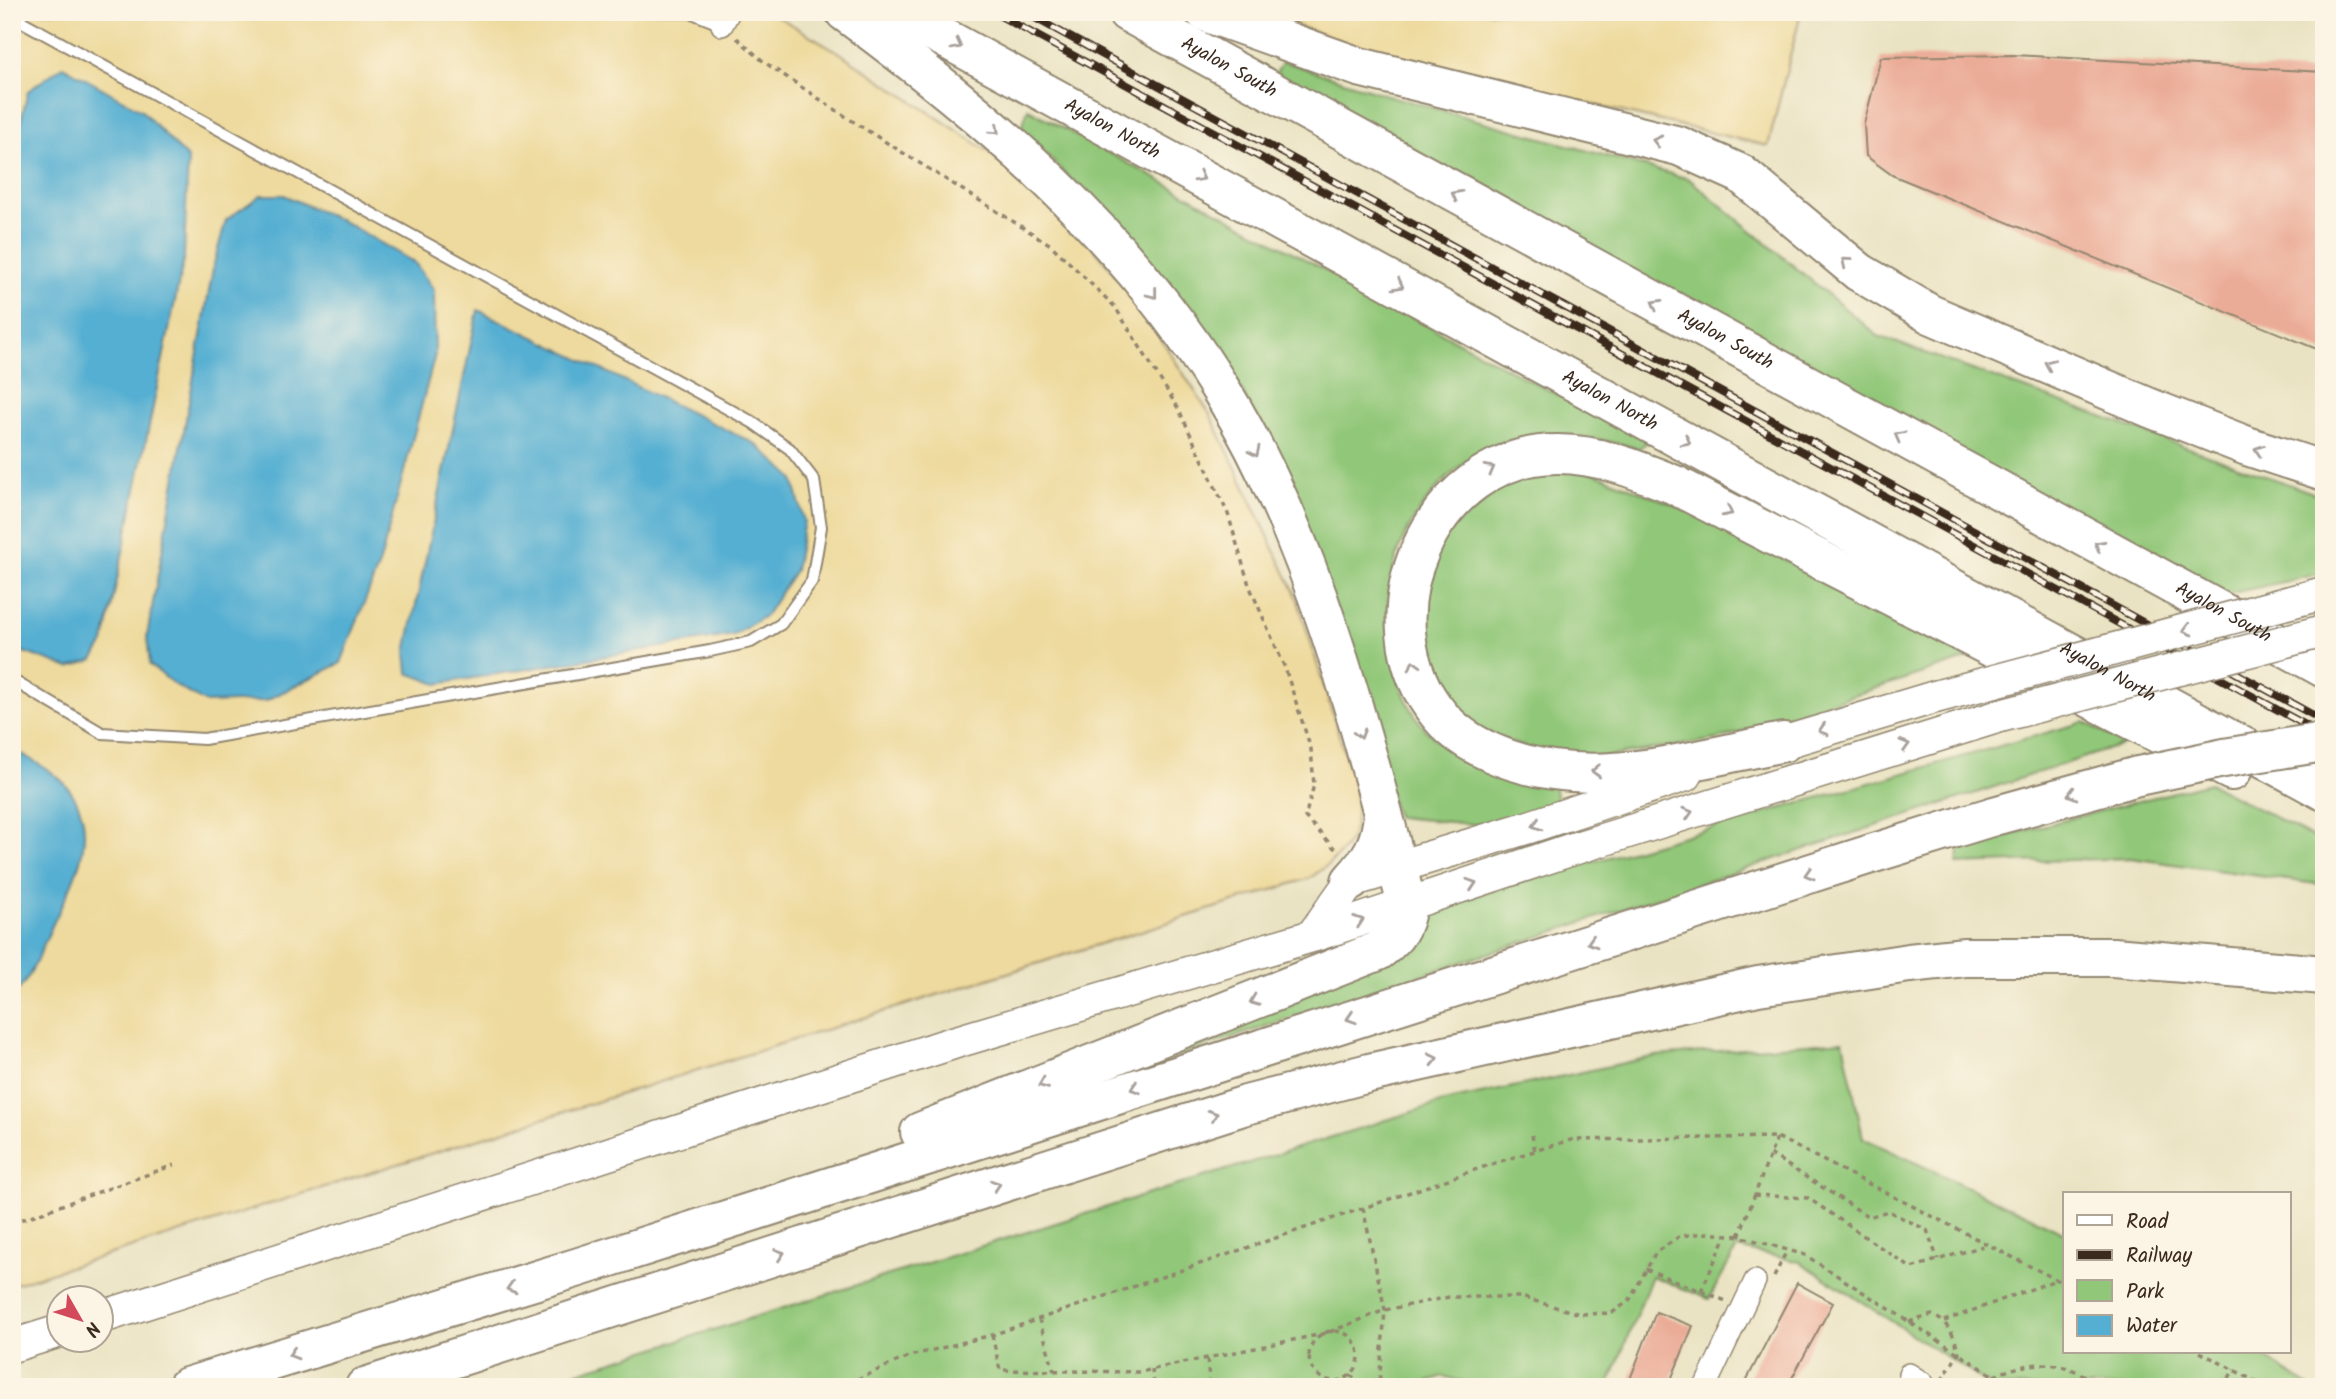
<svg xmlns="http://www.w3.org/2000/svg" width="2336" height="1399" viewBox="0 0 2336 1399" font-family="Kalam,sans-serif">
<rect width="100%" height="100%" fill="#fcf5e5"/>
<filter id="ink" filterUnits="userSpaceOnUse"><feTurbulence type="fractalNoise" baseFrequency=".0143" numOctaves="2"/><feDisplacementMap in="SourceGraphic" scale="14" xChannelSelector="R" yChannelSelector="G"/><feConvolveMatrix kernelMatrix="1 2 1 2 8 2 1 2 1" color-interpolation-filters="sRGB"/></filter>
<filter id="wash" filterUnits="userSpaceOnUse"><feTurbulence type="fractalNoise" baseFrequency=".00686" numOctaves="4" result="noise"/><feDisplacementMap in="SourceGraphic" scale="28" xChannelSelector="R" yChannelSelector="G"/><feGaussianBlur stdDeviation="1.57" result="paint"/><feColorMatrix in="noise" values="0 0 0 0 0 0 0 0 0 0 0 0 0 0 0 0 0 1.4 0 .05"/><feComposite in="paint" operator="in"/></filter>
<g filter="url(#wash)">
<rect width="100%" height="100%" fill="#eae3c3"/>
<path fill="#91c778" stroke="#66784b" stroke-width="2" d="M 1283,61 L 1383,94 L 1689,179 L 1878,336 L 2324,497 L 2324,573 L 2223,595 L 1271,81 Z
M 1028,109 L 1525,378 L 1649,441 L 1638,449 C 1590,435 1540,428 1492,446 C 1473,454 1455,470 1441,484 C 1392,537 1378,596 1395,666 C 1402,695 1417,729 1444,745 C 1454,752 1468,754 1479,758 C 1504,767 1529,776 1554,785 L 1558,805 L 1481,825 L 1397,817 L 1245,396 L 1209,336 L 1147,257 L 1021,129 Z
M 1584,469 L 1707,518 L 1969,658 L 1719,739 L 1603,757 L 1555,757 L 1482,733 L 1435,683 L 1420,608 L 1437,543 L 1503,477 Z
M 2084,722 L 2125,744 L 1057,1095 L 1417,936 L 1434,907 Z
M 2209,783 L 2324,843 L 2324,885 L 2130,858 L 1957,864 L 1960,847 Z
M 1843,1041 L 1863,1138 L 2065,1233 L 2065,1352 L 2256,1352 L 2310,1387 L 1993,1387 L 1800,1262 L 1737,1248 L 1709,1299 L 1652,1276 L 1608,1387 L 1482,1387 L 1443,1376 L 1414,1387 L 530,1387 L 1444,1102 L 1656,1056 Z"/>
<path fill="#eeda9e" stroke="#94825e" stroke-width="2" d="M 12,12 L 770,12 L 840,53 L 989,152 L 1091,244 L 1140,307 L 1211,416 L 1296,595 L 1355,787 C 1360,837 1350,850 1310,878 L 12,1285 Z
M 1256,12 L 1801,12 L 1768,146 L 1393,58 Z"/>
<path fill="#54afd2" stroke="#486c78" stroke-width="2" d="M 63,66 L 141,110 L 188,159 L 184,258 L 104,643 L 93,660 L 69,668 L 12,648 L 12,177 L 18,132 L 28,91 Z
M 261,195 L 284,195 L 348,224 L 415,263 L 434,290 L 435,355 L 380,562 L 341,663 L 265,701 L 206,703 L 175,685 L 150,665 L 147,636 L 214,263 L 226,220 Z
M 478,310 L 756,444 L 793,478 L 804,521 L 795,570 L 766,615 L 734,635 L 437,684 L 408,673 L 406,652 Z
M 12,748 C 30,760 56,771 69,789 C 103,834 72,883 52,926 C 41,949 32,980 12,996 Z"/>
<g id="blocks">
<path fill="#ebac97" d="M 2013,55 L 2324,72 L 2324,352 L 1892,175 L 1866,156 L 1864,124 L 1881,57 Z
M 1797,1283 L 1833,1303 L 1787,1387 L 1743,1387 Z
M 1656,1312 L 1693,1326 L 1668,1387 L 1627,1387 Z"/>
</g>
</g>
<g filter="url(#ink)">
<use href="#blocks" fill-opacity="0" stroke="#928670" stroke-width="2"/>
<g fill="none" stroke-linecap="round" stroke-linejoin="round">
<g stroke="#928670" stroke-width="14">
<path id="lane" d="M 690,12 L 722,25
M 12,16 L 752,422 L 790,449 L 814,480 L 821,527 L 812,581 L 781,624 L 751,642 L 710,651 L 204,739 L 102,733 L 12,680"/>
</g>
<g stroke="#928670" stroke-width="24">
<path id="street" d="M 722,25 L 729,12
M 1909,1374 L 1923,1383 L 1921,1387
M 1705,1387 L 1755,1281"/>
</g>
<g stroke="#928670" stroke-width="35">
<path id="secondary" d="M 1762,749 L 1935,697
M 1312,936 L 1351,881 L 1526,828 L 1686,775
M 102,1317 L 956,1042 L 1312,936 L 1573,849 L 2000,716
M 12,1346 L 60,1331"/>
</g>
<g stroke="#928670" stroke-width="42">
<g id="highway">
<path d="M 845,12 C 990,118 1129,238 1223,393 C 1315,542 1363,736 1407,905 C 1404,927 1396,938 1378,951 L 920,1132"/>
<path id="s1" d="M 897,12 L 2324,791"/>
<path id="s2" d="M 1127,12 L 2324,668"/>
<path d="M 1205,12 L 1359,67 L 1679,146 L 1741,174 L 1859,272 L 1930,314 L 2150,408 L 2247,446 L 2324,471"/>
<path d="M 1784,742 C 1710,756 1629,781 1553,770 C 1513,764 1467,748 1440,716 C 1359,620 1430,454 1558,454 C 1599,454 1638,470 1675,485 L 2232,771"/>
<path d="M 1351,881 C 1371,859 1381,844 1383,814"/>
<path d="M 187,1387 L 576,1268 L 1874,853 L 1994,816 L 2138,776"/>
<path d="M 365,1387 L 1246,1105 L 1369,1073 L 1758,986 L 1909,963 L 1965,957 L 2113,957 L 2324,975"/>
</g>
</g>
<path stroke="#928670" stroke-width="3.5" stroke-dasharray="5 5" stroke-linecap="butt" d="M 737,38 L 764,62 L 860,126 L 1051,245 L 1115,307 L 1178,408 L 1228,514 L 1249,585 L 1285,668 L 1311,749 L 1314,785 L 1305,817 L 1339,853
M 1532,1135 L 1535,1151
M 1770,1154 L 1869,1217 L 1888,1211 L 1927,1230 L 1938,1260
M 1754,1195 L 1808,1198 L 1911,1268 L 1983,1246
M 1363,1208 L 1385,1310 L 1379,1387
M 12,1223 L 174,1165
M 1739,1236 L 1777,1137
M 1646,1269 L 1726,1301
M 1774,1277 L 1787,1250
M 1701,1291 L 1726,1236
M 1039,1319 L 1054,1371
M 1944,1321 L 2056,1280
M 1909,1322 L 1932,1315 C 1949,1323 1954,1335 1959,1353 L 1943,1378
M1309 1356a25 25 0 1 1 50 0a25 25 0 1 1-50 0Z
M 992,1335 L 1000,1370 L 1140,1372 L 1327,1333 L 1385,1310 L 1449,1297 L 1521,1297 L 1580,1314 L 1612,1313 L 1629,1301 L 1656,1252 L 1680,1236 L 1706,1233 L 1739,1236 L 1805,1255 L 2011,1387
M 2200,1352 L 2266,1387
M 1207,1359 L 1210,1387
M 1152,1369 L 1154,1387
M 1350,1375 L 1369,1387
M 1994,1376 C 2033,1359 2066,1358 2100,1387
M 839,1387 L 910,1356 L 992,1335 L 1501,1161 L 1571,1140 L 1777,1137 L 2065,1284
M 2224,1387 L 2234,1369"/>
<use href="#lane" stroke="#fff" stroke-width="10"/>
<use href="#street" stroke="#fff" stroke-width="21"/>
<use href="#secondary" stroke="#fff" stroke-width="32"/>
<use href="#highway" stroke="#fff" stroke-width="38"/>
<g stroke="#3b2a1e" stroke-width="8">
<path id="rail" d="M 993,12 L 2324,735
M 1024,12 L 2324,721"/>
</g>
<use href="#rail" stroke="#fcf5e5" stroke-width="5" stroke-dasharray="16" stroke-linecap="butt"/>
<g stroke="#928670" stroke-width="35" stroke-linecap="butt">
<path id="secondary-bridge" d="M 1935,697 L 2324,593
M 2000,716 L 2324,631"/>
</g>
<g stroke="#928670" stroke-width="42" stroke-linecap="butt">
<path id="highway-bridge" d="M 2138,776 L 2224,758 L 2324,742"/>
</g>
<use href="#secondary-bridge" stroke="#fff" stroke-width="32"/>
<use href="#highway-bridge" stroke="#fff" stroke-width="38"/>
</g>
<defs><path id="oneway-chevron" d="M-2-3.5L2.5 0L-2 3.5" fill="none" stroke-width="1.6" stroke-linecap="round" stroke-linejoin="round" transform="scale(1.75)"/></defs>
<g stroke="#a79f9a">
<use href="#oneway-chevron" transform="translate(957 45) rotate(28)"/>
<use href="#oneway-chevron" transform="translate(995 130) rotate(42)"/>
<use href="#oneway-chevron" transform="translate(1657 141) rotate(-166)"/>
<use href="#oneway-chevron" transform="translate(1200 177) rotate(28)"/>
<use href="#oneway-chevron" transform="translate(1456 195) rotate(-151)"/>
<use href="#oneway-chevron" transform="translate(1846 262) rotate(-140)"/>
<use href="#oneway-chevron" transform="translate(1399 285) rotate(28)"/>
<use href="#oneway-chevron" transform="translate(1153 294) rotate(52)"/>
<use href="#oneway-chevron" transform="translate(1656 304) rotate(-151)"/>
<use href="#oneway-chevron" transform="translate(2049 364) rotate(-157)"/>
<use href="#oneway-chevron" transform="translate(1899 436) rotate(-151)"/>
<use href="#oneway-chevron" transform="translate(1686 441) rotate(28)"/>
<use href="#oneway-chevron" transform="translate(2259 450) rotate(-161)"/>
<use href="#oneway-chevron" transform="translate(1255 452) rotate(64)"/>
<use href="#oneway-chevron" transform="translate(1490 469) rotate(-29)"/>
<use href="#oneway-chevron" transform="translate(1728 512) rotate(27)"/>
<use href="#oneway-chevron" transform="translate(2099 545) rotate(-151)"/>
<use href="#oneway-chevron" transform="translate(2187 630) rotate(165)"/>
<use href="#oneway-chevron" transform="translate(1414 665) rotate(-106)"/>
<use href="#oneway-chevron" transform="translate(1823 730) rotate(163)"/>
<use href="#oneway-chevron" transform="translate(1360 734) rotate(73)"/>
<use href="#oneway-chevron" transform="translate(1905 745) rotate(-17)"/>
<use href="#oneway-chevron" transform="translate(1596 771) rotate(178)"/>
<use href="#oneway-chevron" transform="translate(2072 794) rotate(165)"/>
<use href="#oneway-chevron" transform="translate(1688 813) rotate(-17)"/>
<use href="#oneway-chevron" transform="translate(1537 825) rotate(162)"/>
<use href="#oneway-chevron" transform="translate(1809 874) rotate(163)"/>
<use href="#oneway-chevron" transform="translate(1472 884) rotate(-18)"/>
<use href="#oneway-chevron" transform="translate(1359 921) rotate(-19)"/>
<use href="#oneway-chevron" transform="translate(1592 942) rotate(163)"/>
<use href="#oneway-chevron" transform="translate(1254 1001) rotate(158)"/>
<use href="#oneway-chevron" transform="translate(1351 1018) rotate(162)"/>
<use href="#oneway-chevron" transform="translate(1433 1059) rotate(-13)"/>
<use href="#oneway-chevron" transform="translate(1043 1084) rotate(158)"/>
<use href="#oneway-chevron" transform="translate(1135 1088) rotate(162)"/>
<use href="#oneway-chevron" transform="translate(1213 1115) rotate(-18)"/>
<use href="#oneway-chevron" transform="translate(996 1185) rotate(-18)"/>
<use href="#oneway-chevron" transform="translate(780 1254) rotate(-18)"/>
<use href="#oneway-chevron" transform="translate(511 1288) rotate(163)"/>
<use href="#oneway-chevron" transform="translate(293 1354) rotate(163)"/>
</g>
</g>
<g text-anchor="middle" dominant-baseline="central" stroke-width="5" stroke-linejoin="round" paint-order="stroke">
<g font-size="19" fill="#3b2a1e" stroke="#fcf5e5">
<text stroke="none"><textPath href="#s2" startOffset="116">Ayalon South</textPath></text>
<text stroke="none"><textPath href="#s1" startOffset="245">Ayalon North</textPath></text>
<text stroke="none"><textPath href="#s2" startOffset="682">Ayalon South</textPath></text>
<text stroke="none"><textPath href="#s1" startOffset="812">Ayalon North</textPath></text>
<text stroke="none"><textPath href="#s2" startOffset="1250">Ayalon South</textPath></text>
<text stroke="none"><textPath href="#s1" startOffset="1379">Ayalon North</textPath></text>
</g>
</g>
<rect width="2336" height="1399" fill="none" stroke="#fcf5e5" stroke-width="42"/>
<rect x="2063" y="1192" width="228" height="161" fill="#fcf5e5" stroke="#afa495" stroke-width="2"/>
<rect x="2077" y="1215" width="35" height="10" fill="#ffffff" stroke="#afa495" stroke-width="2"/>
<text x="2126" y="1228" font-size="21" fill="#3b2a1e">Road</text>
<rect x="2077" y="1250" width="35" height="10" fill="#3b2a1e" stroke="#afa495" stroke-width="2"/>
<text x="2126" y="1262" font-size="21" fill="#3b2a1e">Railway</text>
<rect x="2077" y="1280" width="35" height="21" fill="#91c778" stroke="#afa495" stroke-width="2"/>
<text x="2126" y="1298" font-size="21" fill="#3b2a1e">Park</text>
<rect x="2077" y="1315" width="35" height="21" fill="#54afd2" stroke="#afa495" stroke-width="2"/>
<text x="2126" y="1332" font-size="21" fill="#3b2a1e">Water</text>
<g transform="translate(80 1319) rotate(129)"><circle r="33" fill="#fcf5e5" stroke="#afa495" stroke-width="2"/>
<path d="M0-5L12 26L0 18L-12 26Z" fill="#d1495b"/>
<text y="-10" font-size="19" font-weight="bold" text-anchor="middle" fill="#3b2a1e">N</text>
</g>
</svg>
